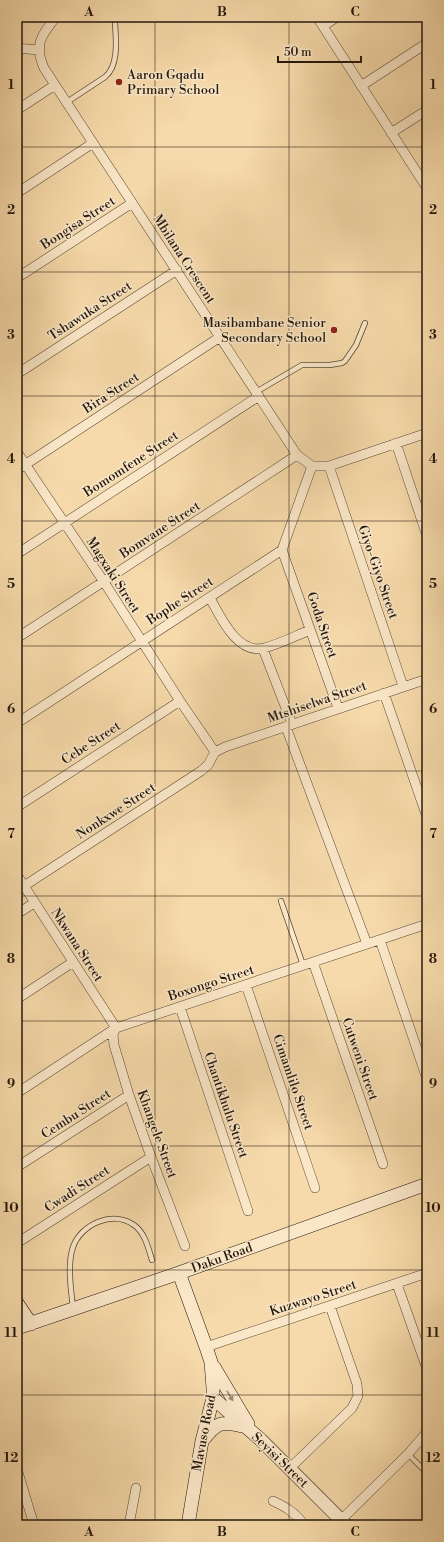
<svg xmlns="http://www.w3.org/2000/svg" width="444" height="1542" viewBox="0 0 444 1542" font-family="'Libre Bodoni',serif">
<rect width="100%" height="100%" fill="#f7daab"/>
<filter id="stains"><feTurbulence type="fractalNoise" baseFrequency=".005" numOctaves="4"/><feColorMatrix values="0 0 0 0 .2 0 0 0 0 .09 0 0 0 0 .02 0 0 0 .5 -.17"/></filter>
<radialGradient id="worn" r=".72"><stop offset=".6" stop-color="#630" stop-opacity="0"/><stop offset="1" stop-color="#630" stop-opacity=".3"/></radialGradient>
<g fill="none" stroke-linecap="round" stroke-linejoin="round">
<g stroke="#584834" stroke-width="6">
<path id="lane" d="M 67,102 L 105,77 C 119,66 116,39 115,23
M 256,392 L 302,365 L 330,365 L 342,363 L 345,361 L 356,345 L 365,323
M 281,901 L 303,965
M 73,1308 C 71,1289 67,1265 73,1247 C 81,1224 113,1210 134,1225 C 145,1233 148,1247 152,1260
M 408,1454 L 427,1473"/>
</g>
<g stroke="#584834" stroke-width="10">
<path id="street" d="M 56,17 C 41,35 34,45 44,68 L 297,455 L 312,466 L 329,466 L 427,433
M 317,17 L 427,188
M 323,26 L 337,17
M 17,48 L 38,50
M 361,86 L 427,43
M 17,110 L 55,85
M 391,133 L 427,110
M 17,193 L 93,143
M 17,278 L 132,203
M 17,374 L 177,270
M 396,443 L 427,536
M 17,452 L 104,582 L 180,701 L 215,752
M 329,466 L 403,686
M 17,470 L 220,337
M 282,550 L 338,708
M 17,554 L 259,396
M 210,598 C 220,616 237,655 264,648 C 280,644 295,636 310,630
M 17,638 L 297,455
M 263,649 L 292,724
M 384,693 L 427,817
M 17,723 L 282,550 L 312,466
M 286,727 L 367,944
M 215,752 L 225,747 L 427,679
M 17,807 L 180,701
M 17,875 L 116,1028 L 113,1034 L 114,1045 L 129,1095 L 151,1157 L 185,1246
M 24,886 L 201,771 L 208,765 L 215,752
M 17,914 L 34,903
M 380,940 L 427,1079
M 313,962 L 383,1164
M 246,985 L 315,1188
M 17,999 L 73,962
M 180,1007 L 248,1211
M 17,1093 L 116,1028 L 427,924
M 17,1167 L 129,1095
M 17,1243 L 151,1157
M 397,1284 L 426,1366 L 427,1366
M 206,1347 L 427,1273
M 17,1469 L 34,1525
M 289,1469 L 352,1408 L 358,1396 L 357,1384 L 330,1306
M 273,1501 C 286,1507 296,1513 304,1525
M 341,1520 L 408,1454 L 427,1432
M 129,1525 L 136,1488"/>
</g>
<g stroke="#23170d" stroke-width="14">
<path id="secondary" d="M 179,1273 L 206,1347 L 211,1362 L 213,1388 L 213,1398 L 202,1441 L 188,1525
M 17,1303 L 31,1324
M 17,1328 L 179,1273 L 427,1184
M 214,1367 L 242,1414 L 248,1424
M 213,1398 L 261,1440 L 346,1525
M 203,1440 C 217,1422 221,1421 242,1426"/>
</g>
<use href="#lane" stroke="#fae7c8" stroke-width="4.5"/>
<use href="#street" stroke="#fae7c8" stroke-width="9"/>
<use href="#secondary" stroke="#fae7c8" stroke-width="13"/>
</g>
<defs><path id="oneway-solid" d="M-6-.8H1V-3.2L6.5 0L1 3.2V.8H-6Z"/></defs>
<use fill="#998974" href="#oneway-solid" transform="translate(230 1396) rotate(59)"/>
<path fill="none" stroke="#23170d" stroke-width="1" stroke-opacity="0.55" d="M 155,17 L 155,1525M 289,17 L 289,1525M 17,147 L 427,147M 17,272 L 427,272M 17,396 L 427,396M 17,521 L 427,521M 17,646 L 427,646M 17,771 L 427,771M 17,896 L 427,896M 17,1021 L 427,1021M 17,1146 L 427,1146M 17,1270 L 427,1270M 17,1395 L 427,1395"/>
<g fill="#8f2418" stroke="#fae7c8" stroke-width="1.5">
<circle cx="119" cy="82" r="4"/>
<circle cx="334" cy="330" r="4"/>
</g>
<g text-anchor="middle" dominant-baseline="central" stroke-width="3" stroke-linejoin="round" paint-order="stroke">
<g font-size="13" fill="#23170d" stroke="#fae7c8" text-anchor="start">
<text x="127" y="75">Aaron Gqadu<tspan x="127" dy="15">Primary School</tspan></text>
<text x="326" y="323" text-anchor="end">Masibambane Senior<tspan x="326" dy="15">Secondary School</tspan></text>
</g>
<g font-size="13" fill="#23170d" stroke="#fae7c8">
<text transform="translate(78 223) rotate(-33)">Bongisa Street</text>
<text transform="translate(184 259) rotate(57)">Mbilana Crescent</text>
<text transform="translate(90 311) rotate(-33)">Tshawuka Street</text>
<text transform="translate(111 393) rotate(-33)">Bira Street</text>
<text transform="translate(131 464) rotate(-33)">Bomomfene Street</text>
<text transform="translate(160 530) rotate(-33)">Bomvane Street</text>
<text transform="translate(378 572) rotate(71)">Giyo-Giyo Street</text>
<text transform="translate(113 575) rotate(57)">Magxaki Street</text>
<text transform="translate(180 601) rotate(-33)">Bophe Street</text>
<text transform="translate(322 625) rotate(71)">Goda Street</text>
<text transform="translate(317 702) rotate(-19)">Mtshiselwa Street</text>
<text transform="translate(91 743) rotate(-33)">Cebe Street</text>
<text transform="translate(116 811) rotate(-33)">Nonkxwe Street</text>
<text transform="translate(77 945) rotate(57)">Nkwana Street</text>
<text transform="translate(211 983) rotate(-18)">Boxongo Street</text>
<text transform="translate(360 1059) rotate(71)">Cutweni Street</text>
<text transform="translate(293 1082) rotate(71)">Cimamlilo Street</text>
<text transform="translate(226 1105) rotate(71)">Chantikhulu Street</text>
<text transform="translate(76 1114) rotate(-33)">Cembu Street</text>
<text transform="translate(157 1134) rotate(70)">Khangele Street</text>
<text transform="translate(77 1189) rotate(-33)">Cwadi Street</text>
<text transform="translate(222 1258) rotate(-20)">Daku Road</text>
<text transform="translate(313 1298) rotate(-18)">Kuzwayo Street</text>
<text transform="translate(204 1433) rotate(-79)">Mavuso Road</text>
<text transform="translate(280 1460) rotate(44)">Seyisi Street</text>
</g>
</g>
<rect width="444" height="1542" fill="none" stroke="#f7daab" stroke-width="44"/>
<path d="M278 56v6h83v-6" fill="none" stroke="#23170d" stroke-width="2"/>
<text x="284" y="56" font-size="12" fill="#23170d" stroke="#fae7c8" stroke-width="3" paint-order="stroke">50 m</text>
<rect x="22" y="22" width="400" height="1498" fill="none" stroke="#23170d" stroke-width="1.5"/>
<g font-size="13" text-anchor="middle" font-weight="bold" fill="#23170d">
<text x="89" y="16">A</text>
<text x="222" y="16">B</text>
<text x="355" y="16">C</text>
<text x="11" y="89">1</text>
<text x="433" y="89">1</text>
<text x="11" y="214">2</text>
<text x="433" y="214">2</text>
<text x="11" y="339">3</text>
<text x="433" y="339">3</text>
<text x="11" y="463">4</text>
<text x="433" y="463">4</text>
<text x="11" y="588">5</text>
<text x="433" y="588">5</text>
<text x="11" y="713">6</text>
<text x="433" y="713">6</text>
<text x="11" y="838">7</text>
<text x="433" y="838">7</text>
<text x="11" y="963">8</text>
<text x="433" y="963">8</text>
<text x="11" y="1088">9</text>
<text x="433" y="1088">9</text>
<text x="11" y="1212">10</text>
<text x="433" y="1212">10</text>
<text x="11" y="1337">11</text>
<text x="433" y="1337">11</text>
<text x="11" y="1462">12</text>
<text x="433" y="1462">12</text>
<text x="89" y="1536">A</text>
<text x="222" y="1536">B</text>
<text x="355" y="1536">C</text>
</g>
<rect width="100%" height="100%" filter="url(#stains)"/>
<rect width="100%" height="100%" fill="url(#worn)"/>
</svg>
